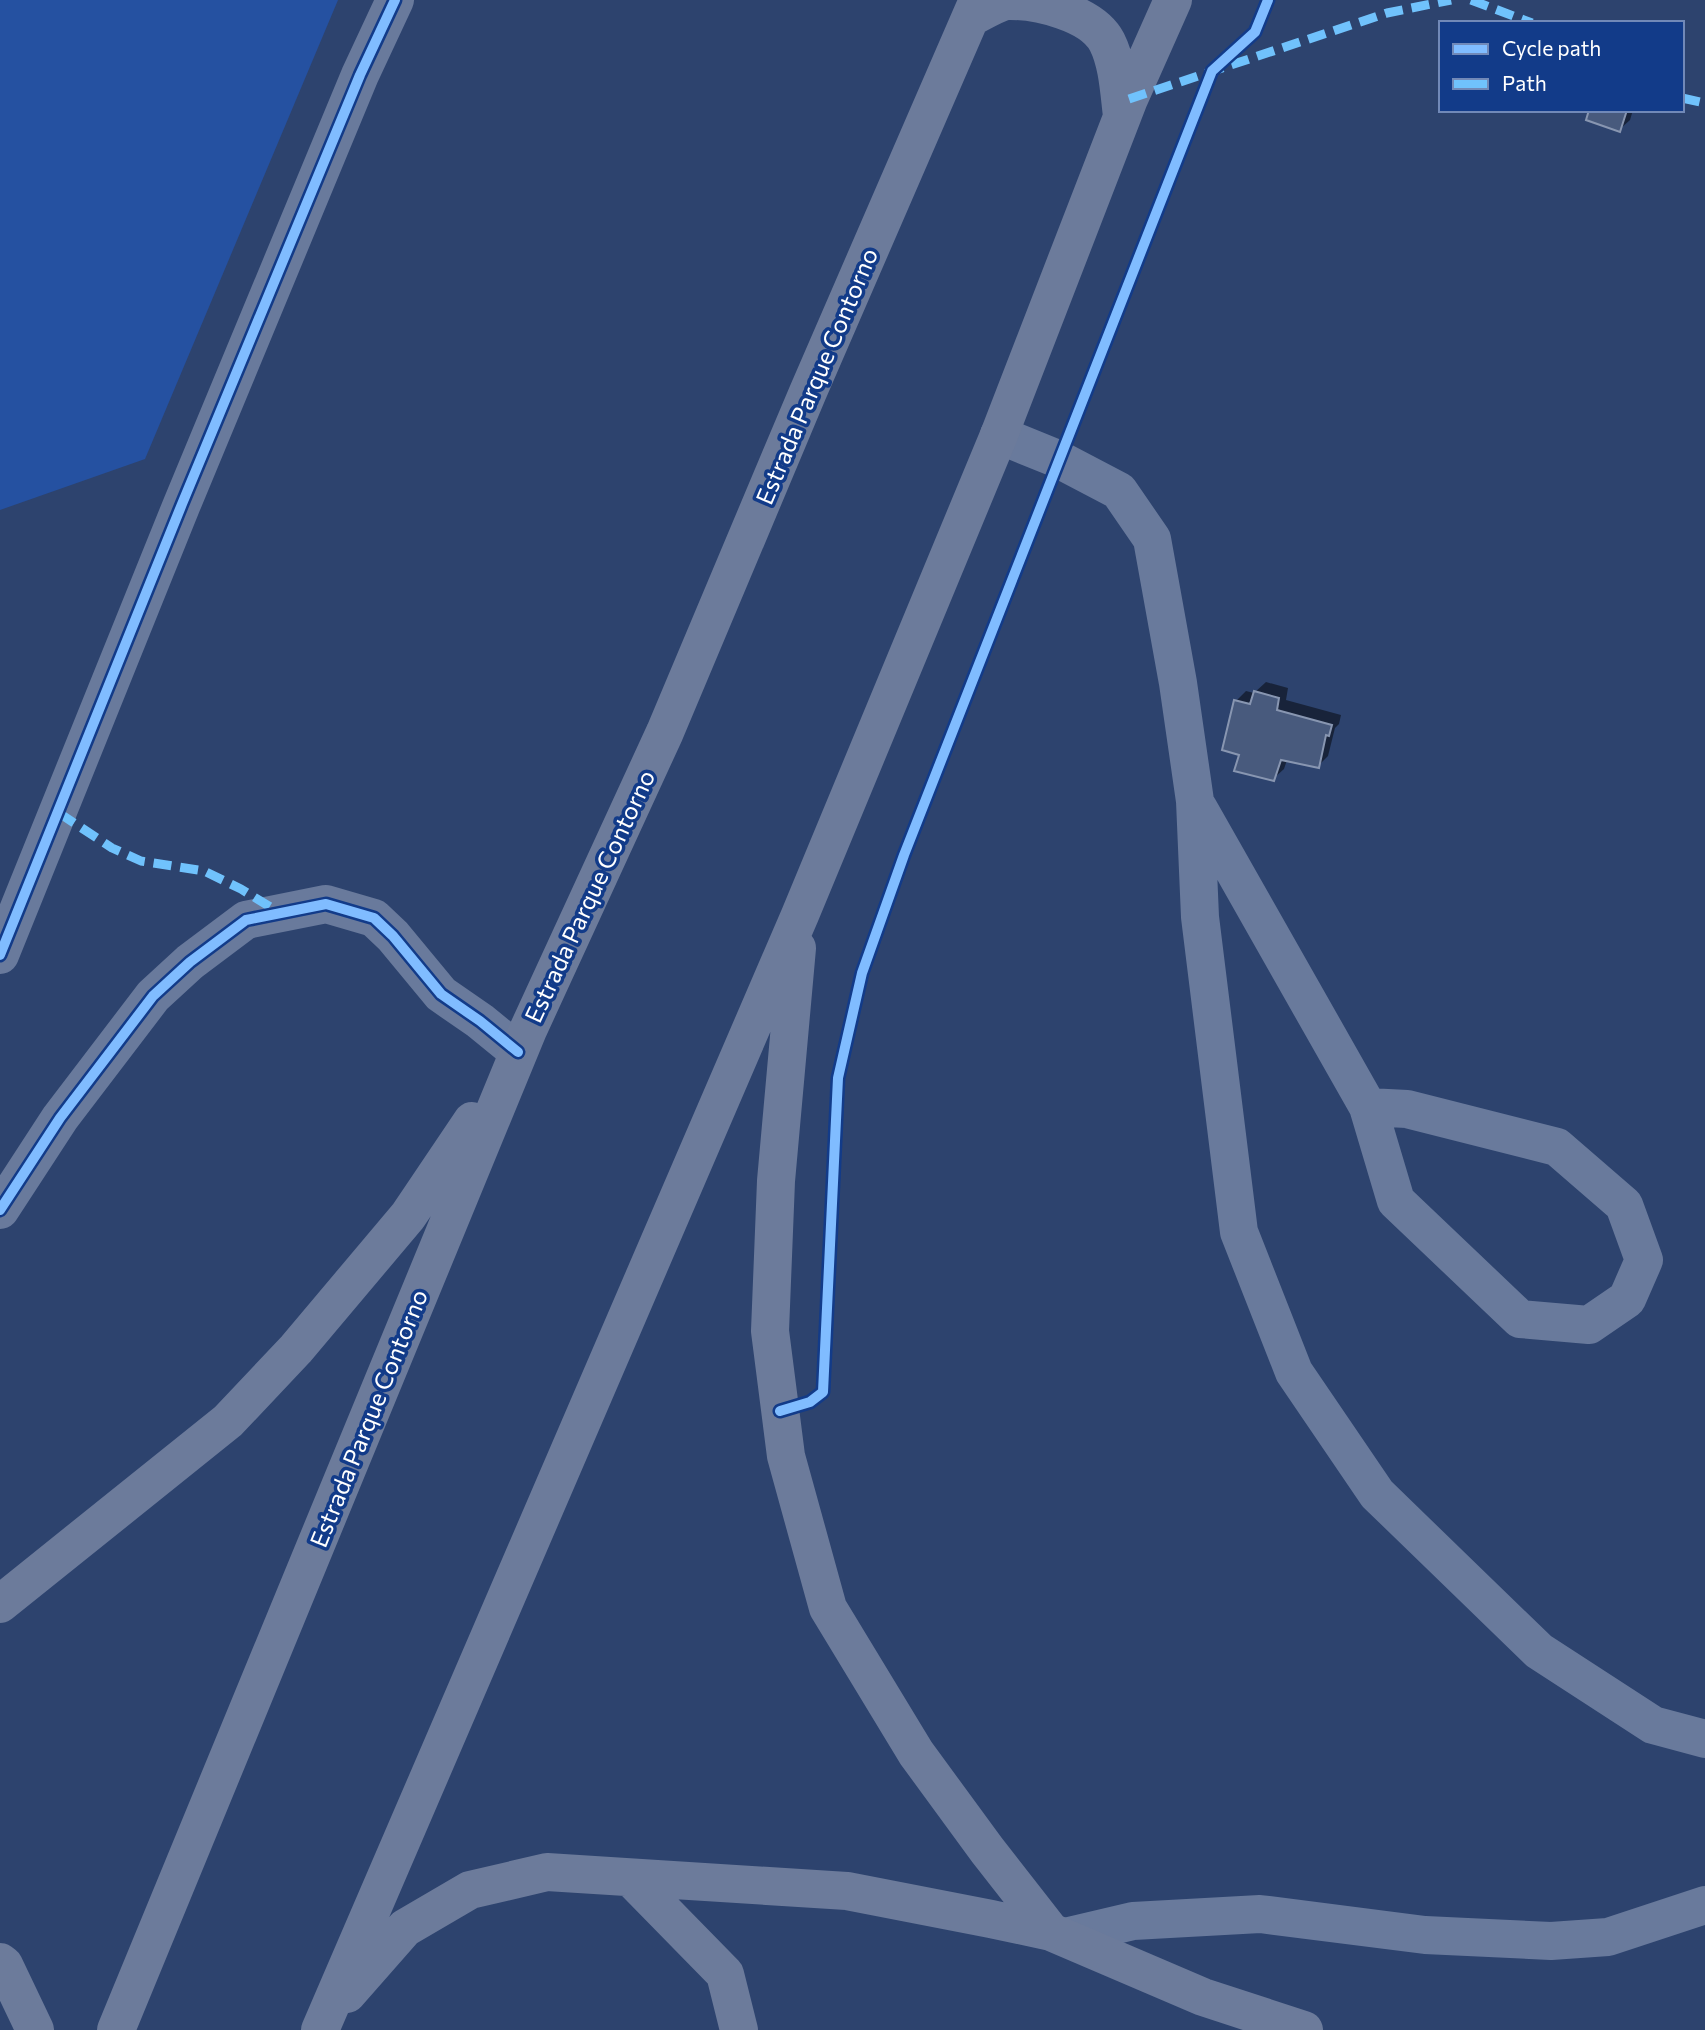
<svg xmlns="http://www.w3.org/2000/svg" width="1705" height="2030" viewBox="0 0 1705 2030" font-family="Commissioner,sans-serif">
<rect width="100%" height="100%" fill="#2d436e"/>
<path fill="#2551a1" d="M 0,0 L 338,0 L 145,459 L 0,510 Z"/>
<path fill="#0007" d="M 1591,110 L 1633,110 L 1630,120 L 1619,130 Z
M 1266,682 L 1288,688 L 1286,700 L 1341,715 L 1339,724 L 1335,728 L 1328,756 L 1318,766 L 1287,760 L 1284,769 L 1273,779 L 1241,754 L 1236,701 L 1246,691 L 1254,693 Z"/>
<path fill="#485a7d" stroke="#8896b1" stroke-width="2" d="M 1589,110 L 1627,110 L 1620,132 L 1586,120 Z
M 1254,691 L 1279,698 L 1277,710 L 1332,725 L 1329,736 L 1326,735 L 1319,768 L 1281,760 L 1274,781 L 1234,771 L 1239,755 L 1222,750 L 1234,700 L 1250,704 Z"/>
<g fill="none" stroke-linecap="round" stroke-linejoin="round">
<path stroke="#697a9c" stroke-width="38" d="M 999,435 L 1058,459 L 1119,491 L 1152,539 L 1178,683 L 1195,801 L 1200,917 L 1239,1232 L 1294,1372 L 1377,1494 L 1539,1651 L 1653,1725 L 1705,1739
M 1199,809 L 1368,1107 L 1396,1201 L 1520,1319 L 1589,1325 L 1627,1299 L 1644,1260 L 1624,1205 L 1557,1147 L 1407,1109 L 1368,1107
M 0,955 L 182,504 L 360,75 L 395,0
M 0,1210 L 60,1118 L 153,996 L 190,962 L 246,920 L 326,904 L 374,918 L 393,936 L 441,994 L 480,1021 L 518,1052
M 1065,1937 L 1133,1921 L 1260,1914 L 1425,1935 L 1551,1941 L 1608,1937 L 1705,1905"/>
<path stroke="#6c7b9b" stroke-width="38" d="M 972,17 C 982,12 995,4 1006,1 C 1037,0 1092,13 1107,42 C 1118,64 1119,92 1122,116
M 797,948 L 776,1181 L 770,1331 L 786,1456 L 828,1608 L 916,1753 L 987,1850 L 1051,1932
M 0,1604 L 228,1421 L 296,1349 L 408,1216 L 472,1121
M 632,1879 L 725,1974 L 739,2030
M 0,1962 L 4,1965 L 35,2030
M 347,1994 L 405,1928 L 470,1890 L 547,1872 L 847,1891 L 991,1919 L 1051,1932 L 1203,1997 L 1304,2030
M 116,2030 L 528,1030 L 665,732 L 808,392 L 978,0
M 320,2030 L 800,915 L 999,435 L 1129,99 L 1173,0"/>
<path stroke="#70c2fc" stroke-width="9" stroke-dasharray="18 9" stroke-linecap="butt" d="M 1471,0 L 1532,23
M 1682,98 L 1705,103
M 1129,99 L 1387,13 L 1451,0
M 59,813 L 112,848 L 141,861 L 204,871 L 241,889 L 280,913"/>
<g stroke="#123b89" stroke-width="15">
<path id="cycleway" d="M 0,955 L 182,504 L 360,75 L 395,0
M 0,1210 L 60,1118 L 153,996 L 190,962 L 246,920 L 326,904 L 374,918 L 393,936 L 441,994 L 480,1021 L 518,1052
M 780,1411 L 810,1402 L 823,1392 L 838,1078 L 862,973 L 904,855 L 1212,71 L 1255,32 L 1268,0"/>
</g>
<use href="#cycleway" stroke="#80bcff" stroke-width="10"/>
</g>
<g text-anchor="middle" dominant-baseline="central" stroke-width="7" stroke-linejoin="round" paint-order="stroke">
<g font-size="24" fill="#fff" stroke="#123b89">
<text transform="translate(816 376) rotate(-67)">Estrada Parque Contorno</text>
<text transform="translate(589 896) rotate(-65)">Estrada Parque Contorno</text>
<text transform="translate(368 1418) rotate(-68)">Estrada Parque Contorno</text>
</g>
</g>
<rect x="1439" y="21" width="245" height="91" fill="#123b89" stroke="#7189b8" stroke-width="2"/>
<rect x="1453" y="44" width="35" height="10" fill="#80bcff" stroke="#7189b8" stroke-width="2"/>
<text x="1502" y="56" font-size="21" fill="#ffffff">Cycle path</text>
<rect x="1453" y="79" width="35" height="10" fill="#70c2fc" stroke="#7189b8" stroke-width="2"/>
<text x="1502" y="91" font-size="21" fill="#ffffff">Path</text>
</svg>
